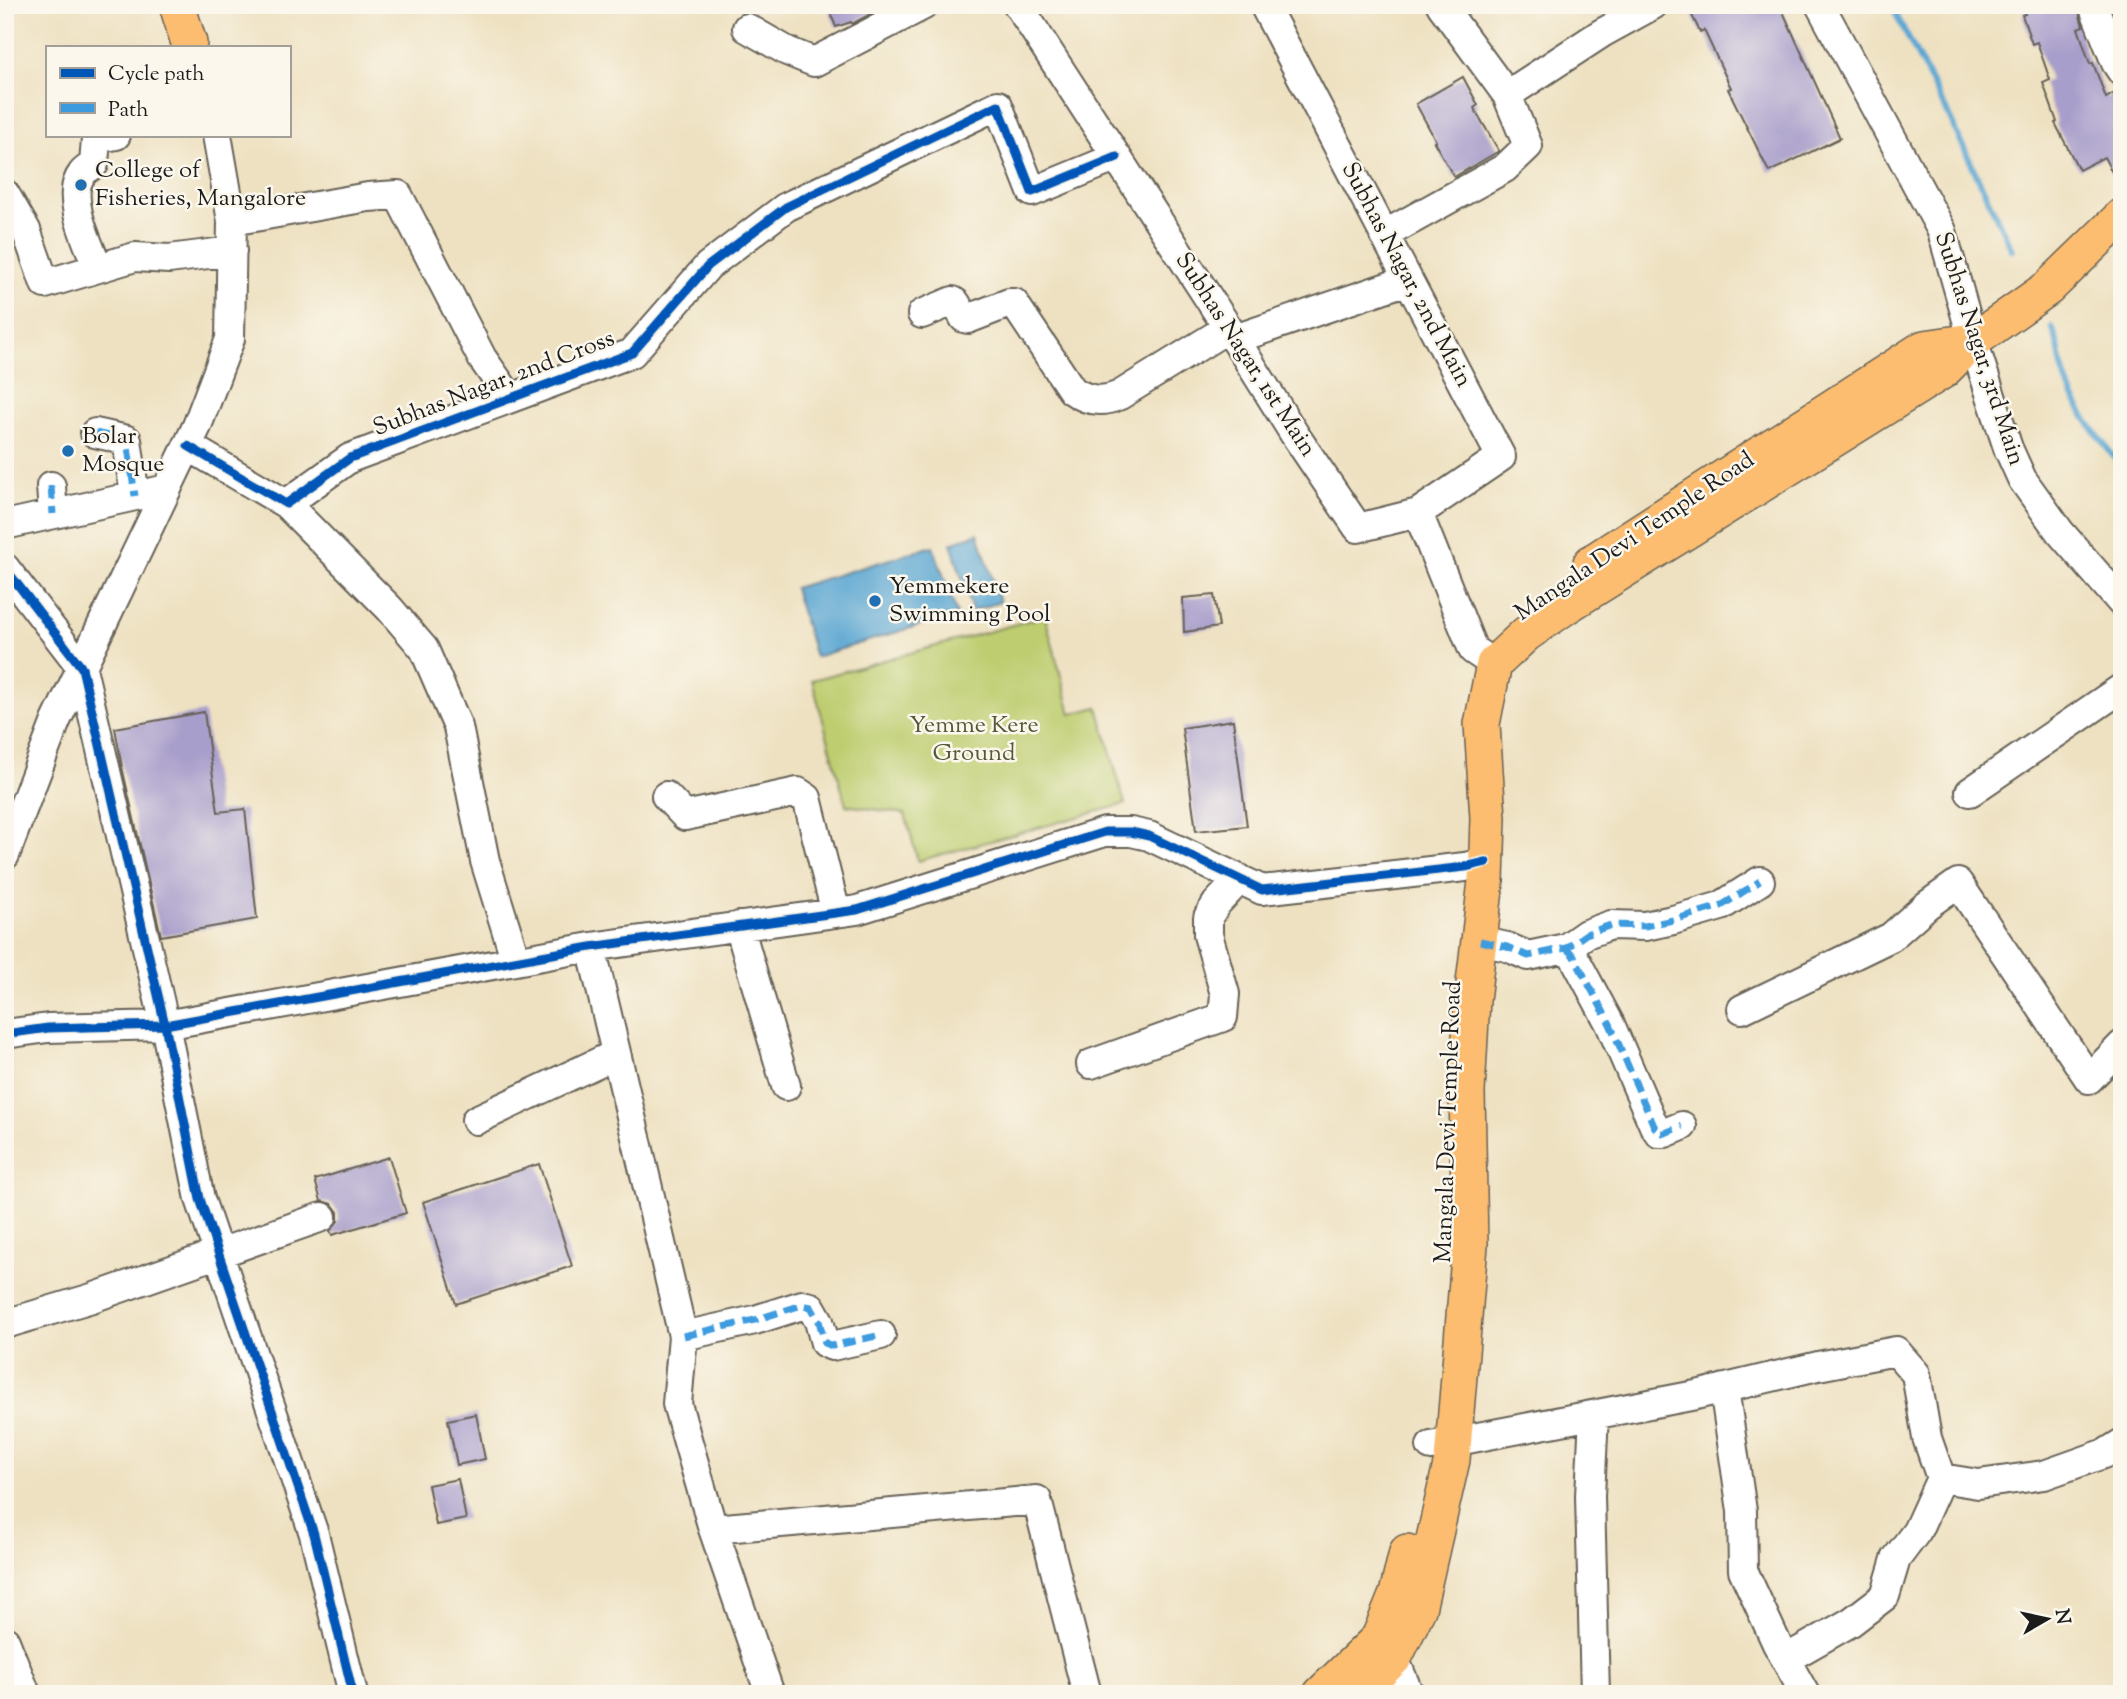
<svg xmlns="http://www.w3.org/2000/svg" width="2127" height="1699" viewBox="0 0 2127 1699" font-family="'Sorts Mill Goudy',serif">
<rect width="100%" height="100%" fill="#fbf7ec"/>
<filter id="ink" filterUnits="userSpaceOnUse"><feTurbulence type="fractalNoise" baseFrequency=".0143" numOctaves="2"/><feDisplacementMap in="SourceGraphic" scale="14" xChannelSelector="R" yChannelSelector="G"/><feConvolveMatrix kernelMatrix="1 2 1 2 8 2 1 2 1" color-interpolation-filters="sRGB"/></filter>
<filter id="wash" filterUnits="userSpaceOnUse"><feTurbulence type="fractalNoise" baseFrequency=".00686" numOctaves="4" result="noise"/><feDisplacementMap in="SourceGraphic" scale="28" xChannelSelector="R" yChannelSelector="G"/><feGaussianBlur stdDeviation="1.57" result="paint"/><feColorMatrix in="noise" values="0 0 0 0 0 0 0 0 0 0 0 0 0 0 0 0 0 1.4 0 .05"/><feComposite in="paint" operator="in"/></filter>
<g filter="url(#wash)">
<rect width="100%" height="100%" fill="#eee1c1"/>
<path fill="#becd70" stroke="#6d7446" stroke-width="2" d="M 1045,616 L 1071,714 L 1098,707 L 1125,804 L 918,861 L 905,814 L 846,805 L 812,680 Z"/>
<path fill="#5aa6d2" stroke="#3b6177" stroke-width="2" d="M 978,533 L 1000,602 L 972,611 L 951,543 Z
M 933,546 L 957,614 L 815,657 L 794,588 Z"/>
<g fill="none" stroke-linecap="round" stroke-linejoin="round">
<path stroke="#5aa6d2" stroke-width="6" d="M 1891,5 L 1948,114 L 2012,250
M 2052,327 C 2060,344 2059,362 2066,380 C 2078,413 2101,439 2122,468"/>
</g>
<g id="blocks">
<path fill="#a89ecb" d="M 827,5 L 887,5 L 852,24 L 851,22 L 836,27 Z
M 1687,5 L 1780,5 L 1840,138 L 1769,172 L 1728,89 L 1731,88 L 1704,30 L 1700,32 Z
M 2022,5 L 2077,5 L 2083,26 L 2078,28 L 2090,64 L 2093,63 L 2106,98 L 2113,94 L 2122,112 L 2122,191 L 2104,157 L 2079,170 L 2055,123 L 2057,122 L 2043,83 L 2050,80 L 2037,42 L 2032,44 L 2022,15 L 2025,14 Z
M 1463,77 L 1478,105 L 1474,108 L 1499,151 L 1454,177 L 1434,142 L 1436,141 L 1416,104 Z
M 1214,595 L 1219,627 L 1184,632 L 1183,598 Z
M 204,712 L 218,812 L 245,809 L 257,919 L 161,936 L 122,767 L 115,728 Z
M 1233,720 L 1247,826 L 1196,831 L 1182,728 Z
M 389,1157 L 406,1213 L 332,1235 L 330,1231 L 338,1221 L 338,1212 L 332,1204 L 321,1201 L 315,1180 Z
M 539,1164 L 572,1266 L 456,1304 L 423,1202 Z
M 476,1414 L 485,1459 L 457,1465 L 448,1420 Z
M 458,1479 L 466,1519 L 436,1525 L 428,1485 Z"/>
</g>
</g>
<g filter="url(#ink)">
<use href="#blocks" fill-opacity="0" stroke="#666156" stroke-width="2"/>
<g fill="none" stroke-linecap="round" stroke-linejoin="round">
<g stroke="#666156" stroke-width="32">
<path id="minor" d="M 1018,5 L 1228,328 L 1295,435 L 1358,528 L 1418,513 L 1473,650 L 1494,664
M 1264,5 L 1501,457 L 1418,513
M 1441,5 L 1507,95 L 1602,33 L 1653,5
M 1820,5 L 1942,231 L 1973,341 L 2008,448 L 2022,479 L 2060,532 L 2122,603
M 2093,5 L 2116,63 L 2122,72
M 747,28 L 787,51 L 814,62 L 924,5
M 5,194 L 26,230 L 45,284 L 135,257 L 169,259 L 232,251
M 232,221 L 368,197 L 398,195 L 482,358 L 510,398
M 1384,235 L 1505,168 L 1528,146 L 1507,95
M 98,268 C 89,245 64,196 82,174 C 84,170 91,167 94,164 L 96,139 L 116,135
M 922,314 L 953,301 L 956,303 L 964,318 L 968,319 L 1009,303 L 1014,303 L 1072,390 C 1087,401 1103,403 1120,395 L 1228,328
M 1235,339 L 1408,280
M 95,433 L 127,440 L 135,496
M 188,446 L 286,504 L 350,458 L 632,353 L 708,266 L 786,207 L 998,105 L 1032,192 L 1117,157
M 51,486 L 53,514
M 286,504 L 390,609 L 424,649 L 458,727 L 485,861 L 516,961
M 5,525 L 167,489
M 5,568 L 82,668 L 165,1025 L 591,947 L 857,910 L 1105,832 L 1131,832 L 1149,836 L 1262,890 L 1465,867 L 1486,862
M 1970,792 L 2122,688
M 666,796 L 685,816 L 798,792 L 807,798 L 836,913
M 5,855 L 56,721 L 197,426 L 230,339 L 232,221 L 217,135
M 739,926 L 786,1086
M 1480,941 L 1507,947 L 1528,956 L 1566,948 L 1586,934 L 1611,925 L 1645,926 L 1673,920 L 1721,906 L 1760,881
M 591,947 L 683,1336 L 677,1404 L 713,1529 L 770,1694
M 1566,948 L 1573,955 L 1610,1024 L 1654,1126 L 1659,1133 L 1665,1133 L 1682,1126
M 1742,1009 L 1891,937 L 1926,906 L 1958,883 L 2089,1079 L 2122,1045
M 5,1034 L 48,1028 L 165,1025 L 200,1199 L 314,1534 L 353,1694
M 1091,1064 L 1223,1017 L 1225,994 L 1208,935 L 1208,917 L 1217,903 L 1240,879
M 476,1120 L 616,1054
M 5,1324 L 92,1298 L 322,1217
M 683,1336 L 755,1320 L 802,1305 L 811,1307 L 819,1321 L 825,1343 L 832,1346 L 881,1335
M 1724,1388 L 1742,1511 L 1743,1570 L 1777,1644 L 1805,1694
M 1594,1415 L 1590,1496 L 1595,1694
M 1431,1446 L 1696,1395 L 1818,1366 L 1896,1351 L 1916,1374 L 1927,1438 L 1941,1478 L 1978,1484 L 2044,1475 L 2106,1453 L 2122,1443
M 713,1529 L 1037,1500 L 1087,1694
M 5,1641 L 26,1694
M 1383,1644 L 1394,1658 L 1409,1694
M 1786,1659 L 1851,1622 L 1885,1596 L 1896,1559 L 1917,1531 L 1941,1478"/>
</g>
<g stroke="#666156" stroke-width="38">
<path id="major" d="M 177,5 L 189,43
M 1591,563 L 1924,348 L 1973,341
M 1321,1694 L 1379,1638 L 1397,1594 L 1407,1552
M 1357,1694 L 1394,1658 L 1418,1609 L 1452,1460 L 1470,1245 L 1467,1092 L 1472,1000 L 1486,881 L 1488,818 L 1482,724 L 1494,664 L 1526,634 L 1565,607 L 1943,371 L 1973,341 L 2048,288 L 2122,216"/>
</g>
<use href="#minor" stroke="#fff" stroke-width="28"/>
<use href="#major" stroke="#fcbd6f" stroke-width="35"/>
<path stroke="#3c9bdf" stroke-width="7" stroke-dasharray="14 7" stroke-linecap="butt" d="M 95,433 L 127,440 L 135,496
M 51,486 L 53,514
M 1480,941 L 1507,947 L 1528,956 L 1566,948 L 1586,934 L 1611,925 L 1645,926 L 1673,920 L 1721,906 L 1760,881
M 1566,948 L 1573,955 L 1610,1024 L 1654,1126 L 1659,1133 L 1665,1133 L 1682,1126
M 683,1336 L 755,1320 L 802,1305 L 811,1307 L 819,1321 L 825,1343 L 832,1346 L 881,1335"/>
<g stroke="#fbf7ec" stroke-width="13">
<path id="cycleway" d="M 188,446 L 286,504 L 350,458 L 632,353 L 708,266 L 786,207 L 998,105 L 1032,192 L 1117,157
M 5,568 L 82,668 L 165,1025 L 591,947 L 857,910 L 1105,832 L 1131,832 L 1149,836 L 1262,890 L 1465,867 L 1486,862
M 5,1034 L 48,1028 L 165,1025 L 200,1199 L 314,1534 L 353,1694"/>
</g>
<use href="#cycleway" stroke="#0057b8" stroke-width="9"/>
</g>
</g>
<g fill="#1f6fb2" stroke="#fbf7ec" stroke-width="2.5">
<circle cx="81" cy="185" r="7"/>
<circle cx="68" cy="451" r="7"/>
<circle cx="875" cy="601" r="7"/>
</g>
<g text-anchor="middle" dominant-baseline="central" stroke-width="5" stroke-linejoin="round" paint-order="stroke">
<g font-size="24" fill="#1c1c1c" stroke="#fbf7ec" text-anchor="start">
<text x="95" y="171">College of<tspan x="95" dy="28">Fisheries, Mangalore</tspan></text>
<text x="82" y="437">Bolar<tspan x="82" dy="28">Mosque</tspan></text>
<text x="889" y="587">Yemmekere<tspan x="889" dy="28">Swimming Pool</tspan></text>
</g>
<g font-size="24" fill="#1c1c1c" stroke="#fbf7ec">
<text transform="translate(1406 275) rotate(62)">Subhas Nagar, 2nd Main</text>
<text transform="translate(1979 349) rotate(72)">Subhas Nagar, 3rd Main</text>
<text transform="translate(1245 355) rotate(57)">Subhas Nagar, 1st Main</text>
<text transform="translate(494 384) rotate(-21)">Subhas Nagar, 2nd Cross</text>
<text transform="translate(1635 537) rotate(-34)">Mangala Devi Temple Road</text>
<text transform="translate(1449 1122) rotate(-88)">Mangala Devi Temple Road</text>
</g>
<g font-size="24" fill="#555a39" stroke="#fbf7ec">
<text x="974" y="726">Yemme Kere<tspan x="974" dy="28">Ground</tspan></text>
</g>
</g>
<rect width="2127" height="1699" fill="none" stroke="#fbf7ec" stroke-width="28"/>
<rect x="46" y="46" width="245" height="91" fill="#fbf7ec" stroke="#a29f99" stroke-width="2"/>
<rect x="60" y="68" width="35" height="10" fill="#0057b8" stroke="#a29f99" stroke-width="2"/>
<text x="108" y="80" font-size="21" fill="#1c1c1c">Cycle path</text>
<rect x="60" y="103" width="35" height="10" fill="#3c9bdf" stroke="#a29f99" stroke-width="2"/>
<text x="108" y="116" font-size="21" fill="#1c1c1c">Path</text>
<g transform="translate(2047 1619) rotate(81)" stroke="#fbf7ec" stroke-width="5" paint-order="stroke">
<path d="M0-5L12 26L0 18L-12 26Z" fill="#1c1c1c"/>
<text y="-10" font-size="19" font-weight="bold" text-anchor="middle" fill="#1c1c1c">N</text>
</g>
</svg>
